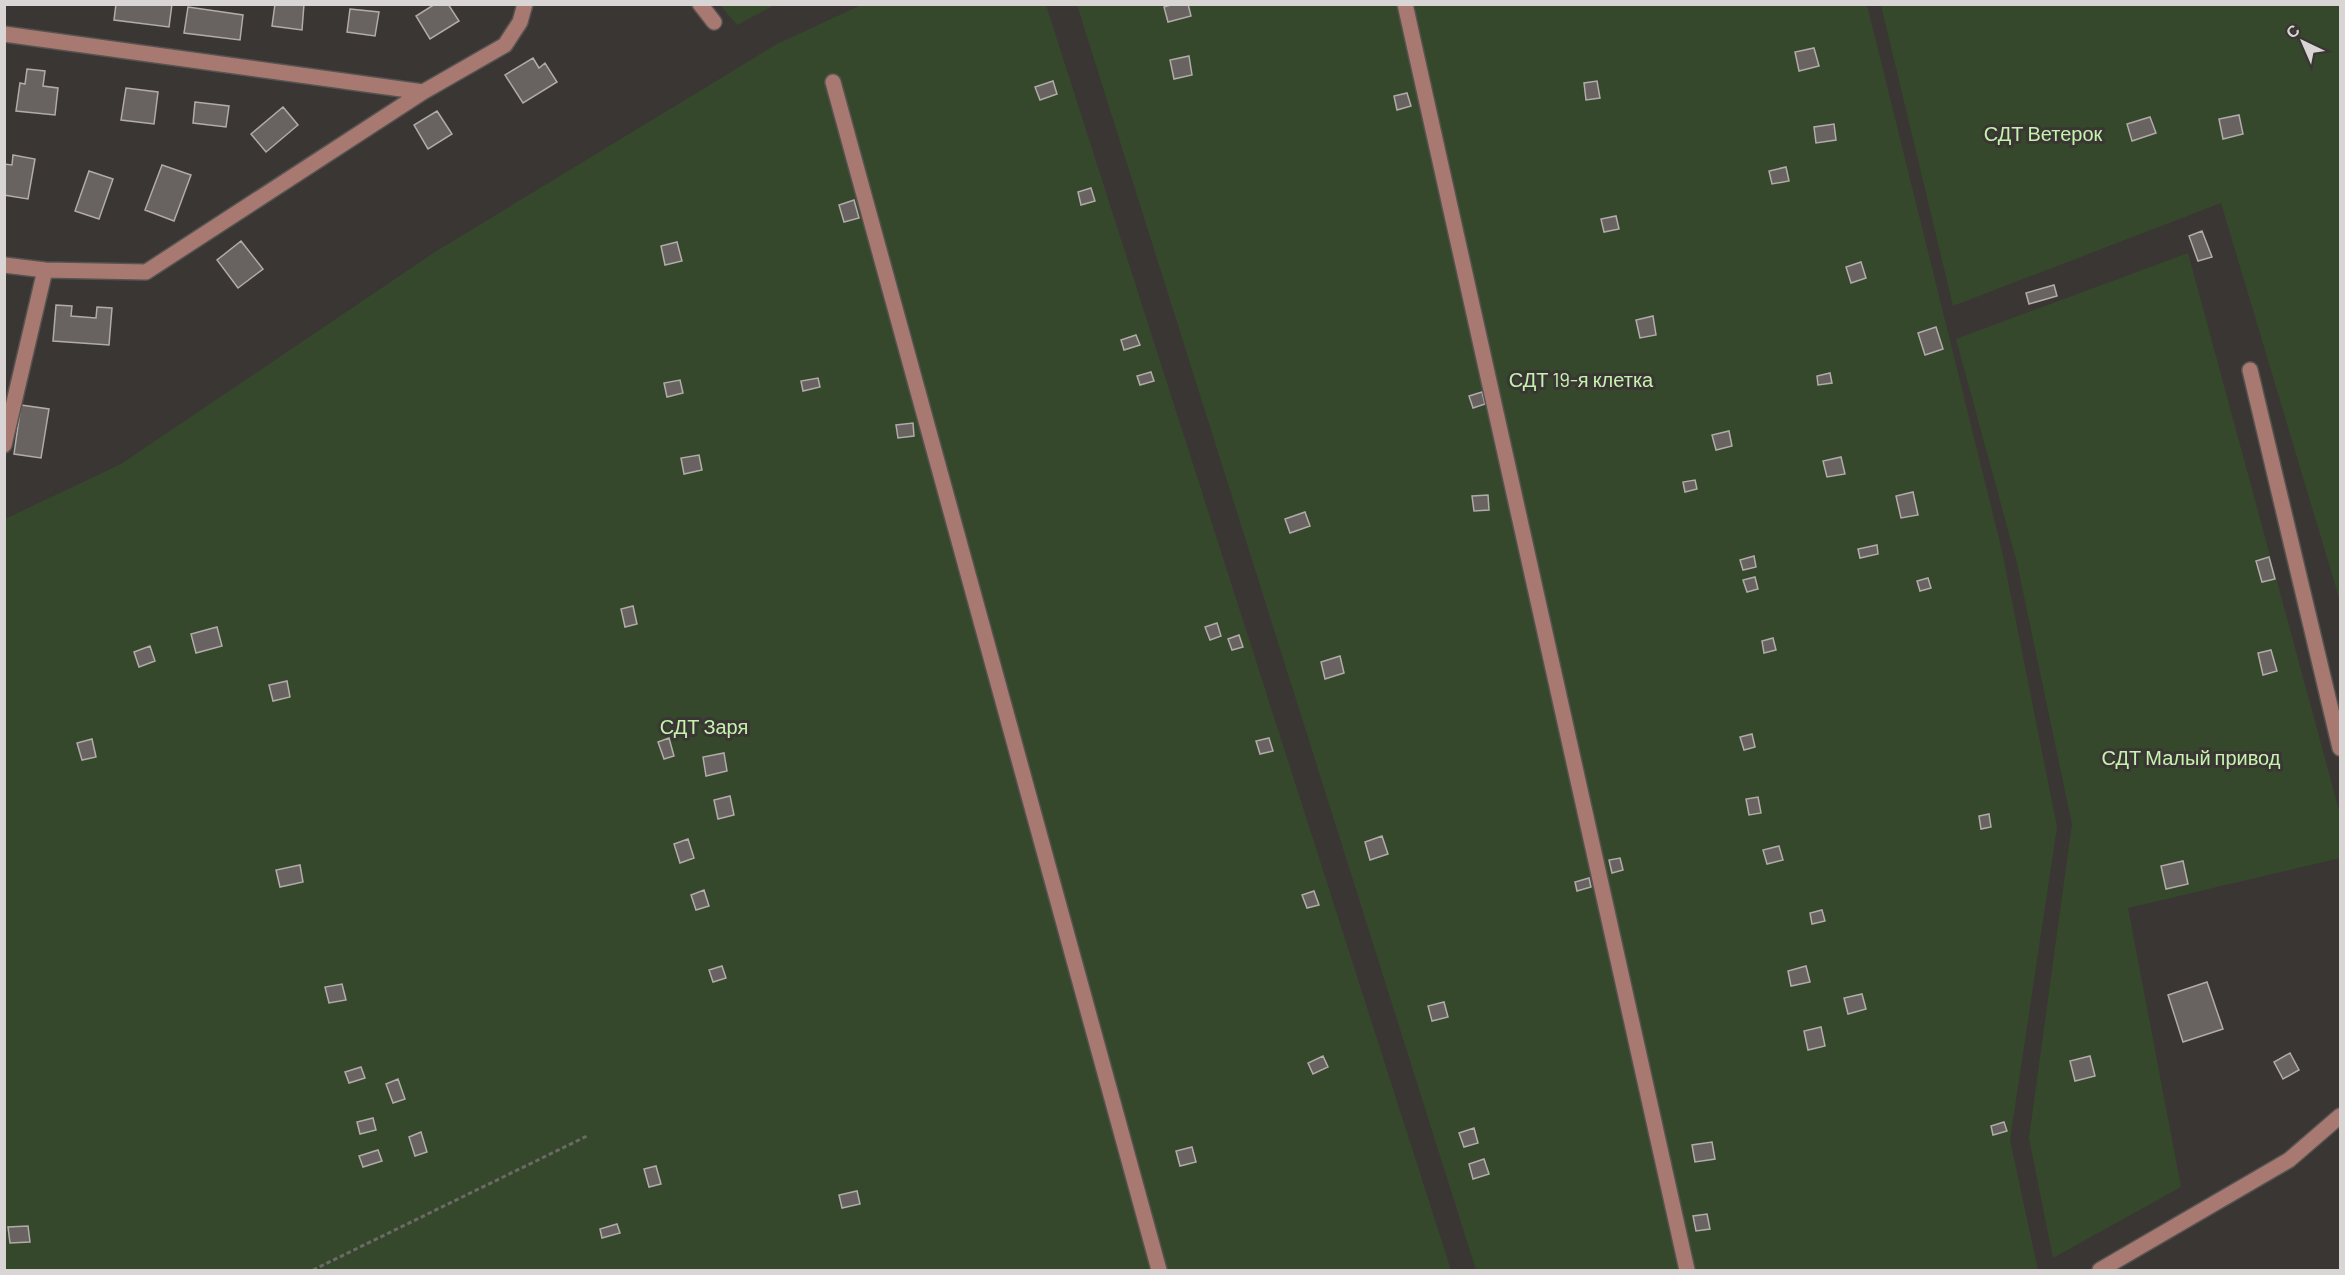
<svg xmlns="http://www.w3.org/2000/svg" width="2345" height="1275" viewBox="0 0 2345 1275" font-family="Barlow,sans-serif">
<rect width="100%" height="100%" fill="#3a3634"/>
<path fill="#36482c" d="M 720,5 L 775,5 L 737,25 Z
M 861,5 L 1046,5 L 1451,1270 L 5,1270 L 5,519 L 121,464 L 435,252 L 777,44 Z
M 1077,5 L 1867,5 L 2002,551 L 2057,827 L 2010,1140 L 2038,1270 L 1476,1270 Z
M 1881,5 L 2340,5 L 2340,601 L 2221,203 L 1953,306 Z
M 2188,253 L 2340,814 L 2340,858 L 2128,908 L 2181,1187 L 2053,1258 L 2029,1138 L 2072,824 L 2017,563 L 1956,339 Z"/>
<path fill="#686360" stroke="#b1aba9" stroke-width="1.5" d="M 116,4 L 172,4 L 169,27 L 114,20 Z
M 275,4 L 304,4 L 302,30 L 272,26 Z
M 435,4 L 448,4 L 459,21 L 430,39 L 416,16 Z
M 1174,4 L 1188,4 L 1191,16 L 1168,22 L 1164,7 Z
M 188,7 L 243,15 L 240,40 L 184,33 Z
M 350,9 L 379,12 L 375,36 L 347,32 Z
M 1814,48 L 1819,66 L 1799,71 L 1795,52 Z
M 1189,56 L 1192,75 L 1174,79 L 1170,60 Z
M 533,58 L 539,68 L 545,63 L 557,82 L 523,103 L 505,75 Z
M 27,69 L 45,71 L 43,86 L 58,88 L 55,115 L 16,111 L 20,83 L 25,84 Z
M 1053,81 L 1057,94 L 1040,100 L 1035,87 Z
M 1597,81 L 1600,98 L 1586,100 L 1584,83 Z
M 126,88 L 158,92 L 154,124 L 121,120 Z
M 1407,93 L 1411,106 L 1397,110 L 1394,96 Z
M 195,102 L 229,106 L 226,127 L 193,123 Z
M 283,107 L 298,125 L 266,152 L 251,134 Z
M 437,111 L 452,134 L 428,149 L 414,125 Z
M 2239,115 L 2243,134 L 2223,139 L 2219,119 Z
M 2150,117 L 2156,133 L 2132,141 L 2127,124 Z
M 1834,124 L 1836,140 L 1816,143 L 1814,127 Z
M 13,155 L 35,159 L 28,199 L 4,195 L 4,164 L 12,165 Z
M 162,165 L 191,175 L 174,221 L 145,210 Z
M 1786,167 L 1789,181 L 1772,184 L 1769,171 Z
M 89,171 L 113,179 L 99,219 L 75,211 Z
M 1091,188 L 1095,201 L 1081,205 L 1078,192 Z
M 854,200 L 859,218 L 844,222 L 839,205 Z
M 1616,216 L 1619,229 L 1604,232 L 1601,219 Z
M 2202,231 L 2212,257 L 2198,261 L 2189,236 Z
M 241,241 L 263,269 L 238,288 L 217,260 Z
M 677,242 L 682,261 L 665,265 L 661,246 Z
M 1861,262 L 1866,278 L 1851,283 L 1846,267 Z
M 2054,285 L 2057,296 L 2029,304 L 2026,293 Z
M 56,305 L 72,306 L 71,316 L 96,318 L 97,307 L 112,308 L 109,345 L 53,341 Z
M 1653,316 L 1656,335 L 1640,338 L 1636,320 Z
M 1936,327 L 1943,349 L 1925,355 L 1918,333 Z
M 1136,335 L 1140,345 L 1124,350 L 1121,340 Z
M 1151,372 L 1154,381 L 1140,385 L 1137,376 Z
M 1830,373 L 1832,383 L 1818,385 L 1817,376 Z
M 818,378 L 820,387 L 803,391 L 801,381 Z
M 680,380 L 683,393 L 667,397 L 664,383 Z
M 1482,392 L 1485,404 L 1473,408 L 1469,396 Z
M 21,405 L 49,409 L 41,458 L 14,454 Z
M 913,423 L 914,436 L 898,438 L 896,425 Z
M 1729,431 L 1732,446 L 1716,450 L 1712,435 Z
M 699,455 L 702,470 L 684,474 L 681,458 Z
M 1841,457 L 1845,474 L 1827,477 L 1823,461 Z
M 1695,480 L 1697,489 L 1685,492 L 1683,482 Z
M 1913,492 L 1918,515 L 1901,518 L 1896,496 Z
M 1488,495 L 1489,510 L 1474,511 L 1472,496 Z
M 1305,512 L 1310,526 L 1290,533 L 1285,519 Z
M 1877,545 L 1878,554 L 1860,558 L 1858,549 Z
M 1754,556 L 1756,567 L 1743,570 L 1740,560 Z
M 2269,557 L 2275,579 L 2262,582 L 2256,561 Z
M 1755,577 L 1758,589 L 1747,592 L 1743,580 Z
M 1928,578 L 1931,588 L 1920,591 L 1917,581 Z
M 633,606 L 637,624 L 625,627 L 621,609 Z
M 1217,623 L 1221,636 L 1210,640 L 1205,627 Z
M 217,627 L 222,646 L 196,653 L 191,634 Z
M 1239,635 L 1243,647 L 1232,650 L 1228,639 Z
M 1773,638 L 1776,650 L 1764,653 L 1762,641 Z
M 150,646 L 155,661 L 139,667 L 134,652 Z
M 2271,650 L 2277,671 L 2263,675 L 2258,653 Z
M 1340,656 L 1344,673 L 1325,679 L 1321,662 Z
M 287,681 L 290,697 L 273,701 L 269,685 Z
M 1752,734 L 1755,747 L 1744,750 L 1740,737 Z
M 669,738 L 674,756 L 664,759 L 658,742 Z
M 1269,738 L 1273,751 L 1260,754 L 1256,741 Z
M 92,739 L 96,757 L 82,760 L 77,743 Z
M 724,753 L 727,771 L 706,776 L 703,757 Z
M 730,796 L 734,815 L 718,819 L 714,800 Z
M 1758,797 L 1761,813 L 1749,815 L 1746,799 Z
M 1989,814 L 1991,827 L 1981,829 L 1979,816 Z
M 1382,836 L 1388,854 L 1370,860 L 1365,842 Z
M 688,839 L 694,858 L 680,863 L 674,844 Z
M 1779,846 L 1783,860 L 1767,864 L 1763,850 Z
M 1620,858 L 1623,870 L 1612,873 L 1609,860 Z
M 2183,861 L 2188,884 L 2166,889 L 2161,866 Z
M 300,865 L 303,882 L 280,887 L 276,870 Z
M 1589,878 L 1591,887 L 1577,891 L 1575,882 Z
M 704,890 L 709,906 L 696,910 L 691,895 Z
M 1314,891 L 1319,905 L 1307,908 L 1302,895 Z
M 1822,910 L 1825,921 L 1812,924 L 1810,913 Z
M 722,966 L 726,978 L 713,982 L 709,970 Z
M 1806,966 L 1810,982 L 1791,986 L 1788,971 Z
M 2207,982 L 2223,1029 L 2183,1042 L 2168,995 Z
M 342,984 L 346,1000 L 329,1003 L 325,987 Z
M 1862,994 L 1866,1009 L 1848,1014 L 1844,998 Z
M 1444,1002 L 1448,1017 L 1432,1021 L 1428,1006 Z
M 1821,1027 L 1825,1046 L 1808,1050 L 1804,1031 Z
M 2290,1053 L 2299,1070 L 2283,1079 L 2274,1062 Z
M 1323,1056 L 1328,1067 L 1313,1074 L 1308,1063 Z
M 2090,1056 L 2095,1076 L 2075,1081 L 2070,1061 Z
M 361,1067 L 365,1078 L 349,1083 L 345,1072 Z
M 398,1079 L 405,1099 L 393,1103 L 386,1084 Z
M 373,1118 L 376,1130 L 360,1134 L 357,1122 Z
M 2004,1122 L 2007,1131 L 1993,1135 L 1991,1126 Z
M 1474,1128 L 1478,1143 L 1464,1147 L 1459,1133 Z
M 421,1132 L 427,1152 L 415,1156 L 409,1137 Z
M 1712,1142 L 1715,1159 L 1695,1162 L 1692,1145 Z
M 1192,1147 L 1196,1162 L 1180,1166 L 1176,1151 Z
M 378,1150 L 382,1161 L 363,1167 L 359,1156 Z
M 1484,1159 L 1489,1174 L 1473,1179 L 1469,1164 Z
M 656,1166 L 661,1184 L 649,1187 L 644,1169 Z
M 857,1191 L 860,1204 L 842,1208 L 839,1195 Z
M 1707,1214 L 1710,1229 L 1696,1231 L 1693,1216 Z
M 617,1224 L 620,1233 L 602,1238 L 600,1229 Z
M 28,1226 L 30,1242 L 10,1243 L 8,1227 Z"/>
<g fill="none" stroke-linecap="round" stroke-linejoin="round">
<g stroke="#565351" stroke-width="18">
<path id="minor" d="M 700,4 L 714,22
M 1405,4 L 1687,1270
M 4,34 L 423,92
M 833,82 L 1159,1270
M 4,265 L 45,270 L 146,272 L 423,92 L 505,45 L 520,22 L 525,4
M 2250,370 L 2340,748
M 4,445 L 45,270
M 2100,1270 L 2289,1160 L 2340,1116"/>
</g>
<path stroke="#6c6967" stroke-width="3" stroke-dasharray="4.5 3" stroke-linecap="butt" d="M 313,1270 L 587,1136"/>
<use href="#minor" stroke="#a77970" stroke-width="15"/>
</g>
<g text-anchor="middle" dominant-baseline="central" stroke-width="6" stroke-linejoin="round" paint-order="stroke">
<g font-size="20" fill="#c5f2ad" stroke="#3a3634">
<text x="2043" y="133">СДТ Ветерок</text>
<text x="1581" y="379">СДТ 19-я клетка</text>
<text x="704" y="726">СДТ Заря</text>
<text x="2191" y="757">СДТ Малый привод</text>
</g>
</g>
<rect width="2345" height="1275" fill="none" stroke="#d8d5d4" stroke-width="12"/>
<g transform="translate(2303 42) rotate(316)" stroke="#3a3634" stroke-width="4.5" paint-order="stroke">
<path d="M0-4.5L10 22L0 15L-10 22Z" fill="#d8d5d4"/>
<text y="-9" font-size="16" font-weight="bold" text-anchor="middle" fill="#d8d5d4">С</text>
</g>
</svg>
